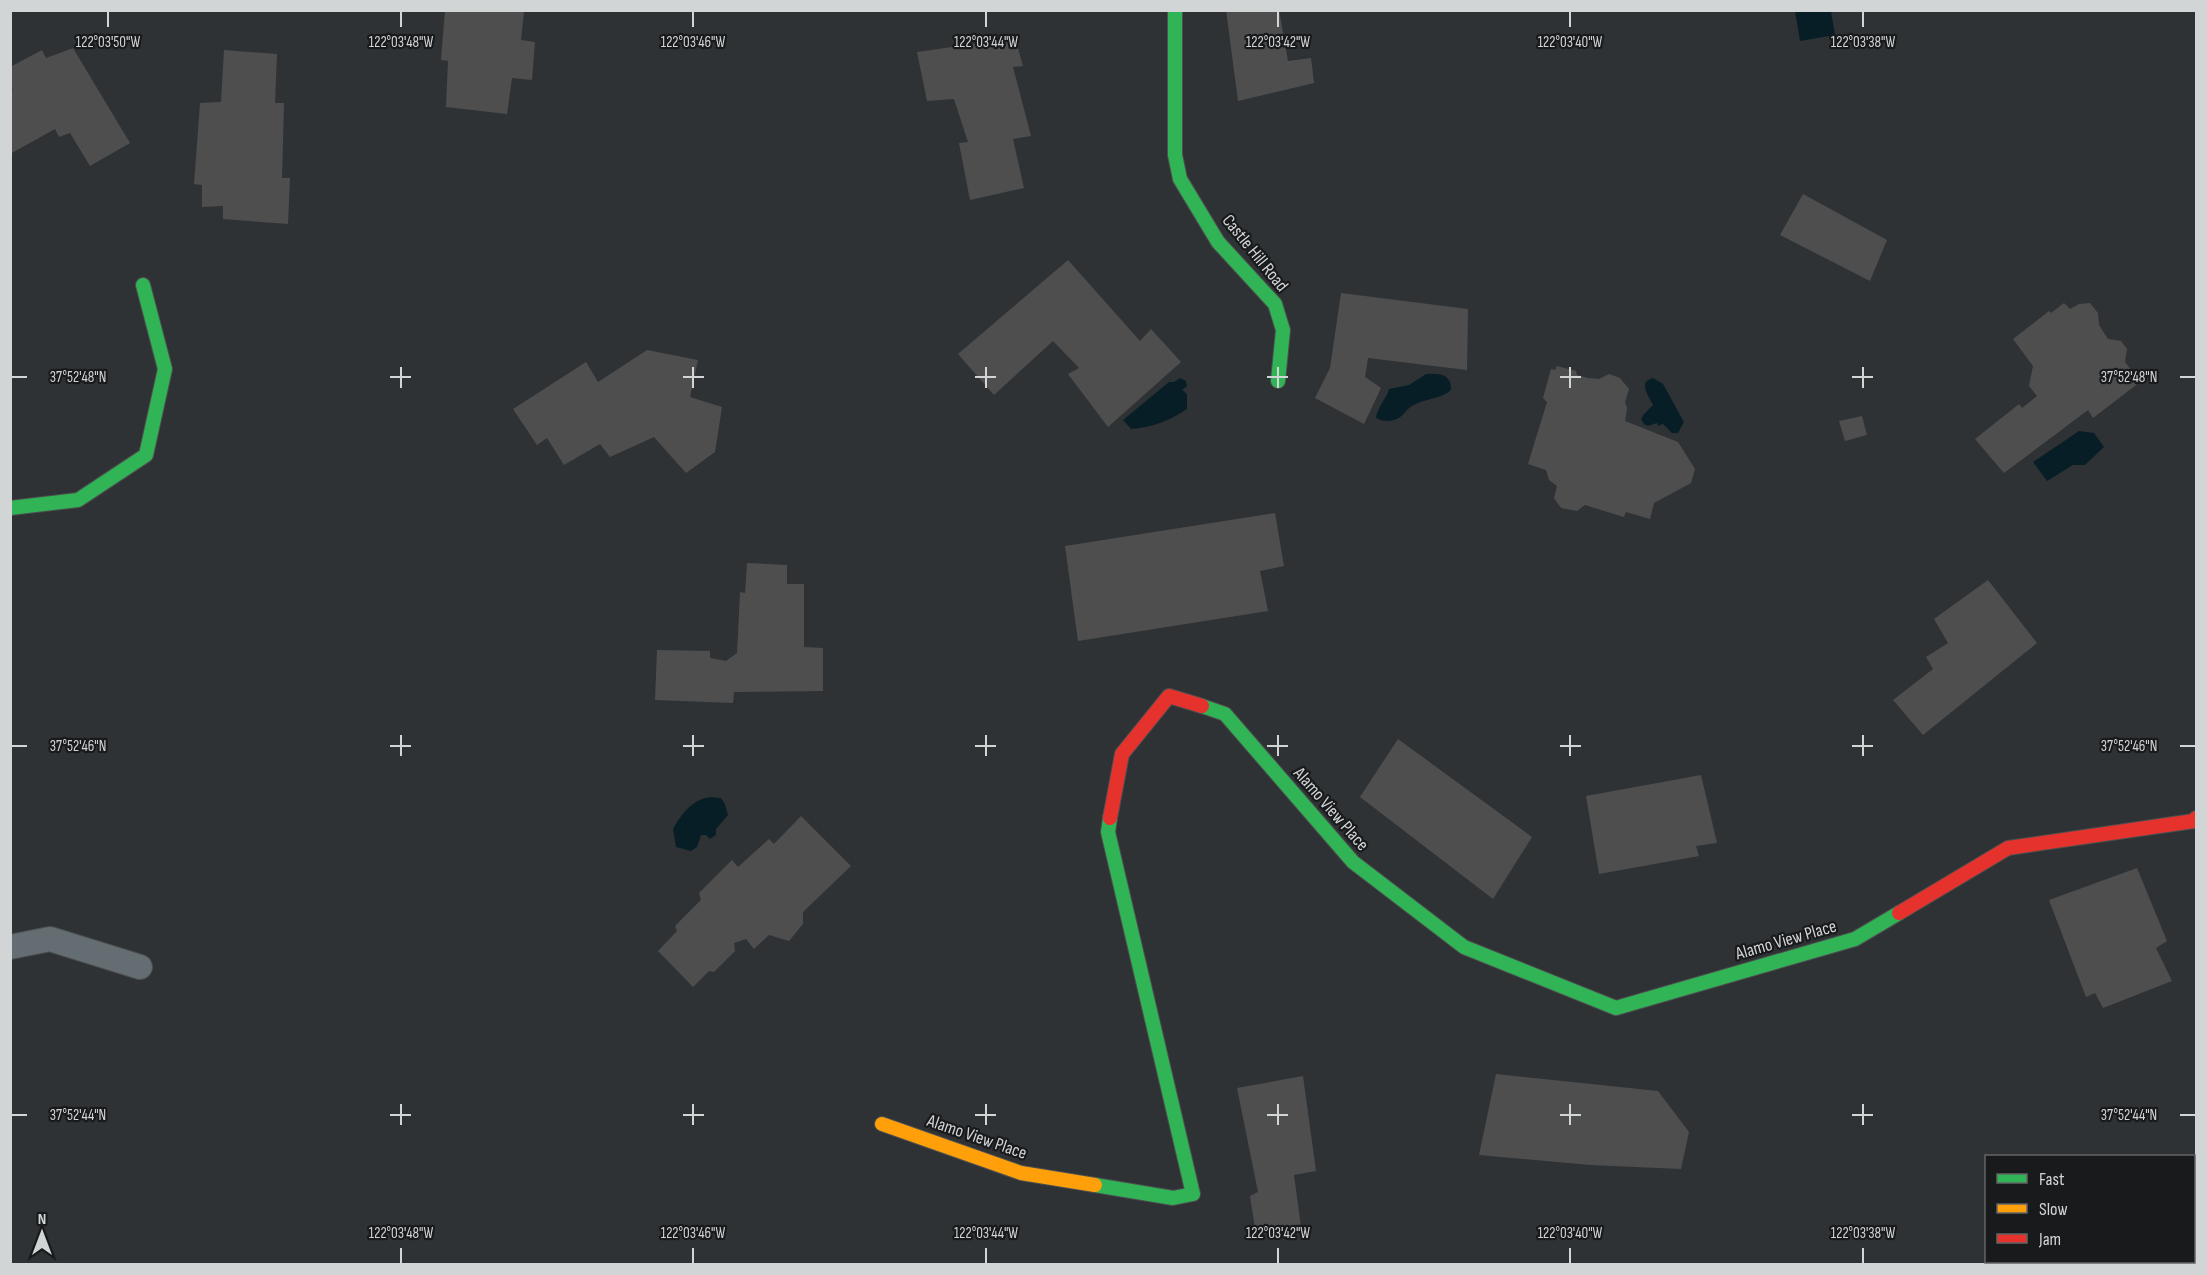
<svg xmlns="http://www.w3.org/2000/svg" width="2207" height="1275" viewBox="0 0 2207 1275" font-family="'Sofia Sans Condensed',sans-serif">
<rect width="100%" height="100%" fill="#2f3234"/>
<path fill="#081e27" d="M 1795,11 L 1831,11 L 1835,35 L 1800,41 Z
M 1426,374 C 1439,373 1452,374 1451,390 C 1440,400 1425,398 1412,406 C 1405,410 1403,418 1394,420 C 1387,422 1382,421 1376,418 C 1377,407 1386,400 1389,389 L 1409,385 Z
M 1180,378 L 1186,381 L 1187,386 L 1182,390 L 1187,394 L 1187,409 C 1171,420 1151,428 1131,429 L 1123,420 L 1169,382 L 1174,382 Z
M 1653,378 L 1663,384 L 1684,422 L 1678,433 L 1672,433 L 1663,424 L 1658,426 L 1657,423 L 1648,426 L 1644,424 L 1641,419 L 1644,414 L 1653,405 C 1649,396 1637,382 1653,378 Z
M 2079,431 L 2094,433 L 2104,447 L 2085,465 L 2073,465 L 2047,481 L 2033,462 Z
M 711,797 L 721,798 L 725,804 L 728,815 L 716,829 L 716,835 L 710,839 L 706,835 L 701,835 L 697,847 L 691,851 L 676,847 L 673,829 C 682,813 693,799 711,797 Z"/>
<path fill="#4e4e4f" d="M 445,10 L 516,10 L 524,12 L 521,40 L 535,42 L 532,80 L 512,78 L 507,114 L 446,107 L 448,61 L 441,60 Z
M 1226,10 L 1279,10 L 1288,61 L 1311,58 L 1314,83 L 1238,101 Z
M 1015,38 L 1023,66 L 1013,67 L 1031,136 L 1013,139 L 1024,188 L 970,200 L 959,143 L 968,142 L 954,99 L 927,101 L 917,52 Z
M 73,48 L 130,143 L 90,166 L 70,133 L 59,137 L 55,129 L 10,154 L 10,91 L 13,90 L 10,85 L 10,67 L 42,50 L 46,58 Z
M 224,50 L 277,54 L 275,103 L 284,103 L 282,178 L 290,178 L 288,224 L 223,219 L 223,206 L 202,207 L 202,185 L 194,184 L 200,103 L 221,102 Z
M 1803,194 L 1887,240 L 1870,281 L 1780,235 Z
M 1068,260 L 1140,341 L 1151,329 L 1181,362 L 1108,427 L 1068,374 L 1079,368 L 1053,341 L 994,395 L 958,354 Z
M 1341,293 L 1468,309 L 1467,370 L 1368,358 L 1365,377 L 1381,388 L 1364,424 L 1315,398 L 1330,368 Z
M 2064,303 L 2070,309 L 2079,304 L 2090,303 L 2098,313 L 2099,325 L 2108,339 L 2121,341 L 2127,349 L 2125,362 L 2140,382 L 2093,418 L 2088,410 L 2004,473 L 1975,439 L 2019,404 L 2022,408 L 2037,396 L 2029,386 L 2033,366 L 2013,339 L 2049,311 L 2051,313 Z
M 647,350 L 698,360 L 690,397 L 722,407 L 715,452 L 686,473 L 654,437 L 610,457 L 600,444 L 564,465 L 547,438 L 537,445 L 513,409 L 586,362 L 598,382 Z
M 1557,366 L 1576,371 L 1577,375 L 1588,378 L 1599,379 L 1609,374 L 1620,378 L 1629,389 L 1625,402 L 1627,408 L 1625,421 L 1678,442 L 1695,469 L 1691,483 L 1654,503 L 1650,519 L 1626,512 L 1624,517 L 1585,505 L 1577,511 L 1561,508 L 1554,498 L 1557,486 L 1549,480 L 1546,470 L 1528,464 L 1547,402 L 1543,398 L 1551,369 L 1555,370 Z
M 1862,416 L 1867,435 L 1845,441 L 1839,421 Z
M 1275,513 L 1284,566 L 1260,571 L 1268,611 L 1078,641 L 1065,546 Z
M 747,563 L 787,565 L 787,584 L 804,584 L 804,647 L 823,648 L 823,691 L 734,692 L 733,703 L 655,700 L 657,650 L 710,651 L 710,658 L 726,661 L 737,653 L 740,592 L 745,593 Z
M 1988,580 L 2037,643 L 1923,735 L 1893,700 L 1933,669 L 1926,657 L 1948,643 L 1934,619 Z
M 1398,739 L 1532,837 L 1493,899 L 1360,797 Z
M 1701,775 L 1717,843 L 1696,846 L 1699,856 L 1599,874 L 1586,796 Z
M 801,816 L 851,866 L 803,912 L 803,924 L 789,941 L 769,935 L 754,949 L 746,939 L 734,943 L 735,951 L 714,972 L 709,971 L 693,987 L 658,951 L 677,931 L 675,926 L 701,900 L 699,893 L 732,860 L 738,867 L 769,839 L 774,844 Z
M 2137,868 L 2167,941 L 2156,948 L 2172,981 L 2103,1008 L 2095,993 L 2086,997 L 2049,900 Z
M 1496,1074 L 1658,1091 L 1689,1132 L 1681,1169 L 1590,1165 L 1479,1155 Z
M 1303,1076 L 1316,1171 L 1294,1175 L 1301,1227 L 1256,1235 L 1250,1196 L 1258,1192 L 1237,1088 Z"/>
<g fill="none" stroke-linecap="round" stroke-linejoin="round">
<g stroke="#4d4f50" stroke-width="26">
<path id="lane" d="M 10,947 L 50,939 L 140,967"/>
</g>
<g stroke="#4d4f50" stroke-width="16">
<path id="fast" d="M 1175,10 L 1175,155 L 1180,179 L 1218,242 L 1275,304 L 1283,330 L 1278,381
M 10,508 L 78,500 L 146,455 L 165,369 L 143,285
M 1202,706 L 1225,714 L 1353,862 L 1464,947 L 1616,1008 L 1855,939 L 1899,913
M 1095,1185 L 1173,1198 L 1193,1194 L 1108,832 L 1110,818"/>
</g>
<g stroke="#4d4f50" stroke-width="16">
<path id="slow" d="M 882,1124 L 1021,1173 L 1095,1185"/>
</g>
<g stroke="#4d4f50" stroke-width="16">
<path id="jam" d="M 1110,818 L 1122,754 L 1169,696 L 1202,706
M 1899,913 L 2008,848 L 2194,821 L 2196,818"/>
</g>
<use href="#lane" stroke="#646d71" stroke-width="24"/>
<use href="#fast" stroke="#30b455" stroke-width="14"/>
<use href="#slow" stroke="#ff9f0a" stroke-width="14"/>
<use href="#jam" stroke="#e5322d" stroke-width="14"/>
</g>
<path fill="none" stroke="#d1d5d6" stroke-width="2" d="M 108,12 L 108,27M 401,12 L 401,27M 693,12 L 693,27M 986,12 L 986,27M 1278,12 L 1278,27M 1570,12 L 1570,27M 1863,12 L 1863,27M 401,367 L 401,388M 693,367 L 693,388M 986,367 L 986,388M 1278,367 L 1278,388M 1570,367 L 1570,388M 1863,367 L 1863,388M 12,377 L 27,377M 390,377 L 411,377M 683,377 L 704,377M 975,377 L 996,377M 1267,377 L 1288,377M 1560,377 L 1581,377M 1852,377 L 1873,377M 2180,377 L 2195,377M 401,735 L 401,756M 693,735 L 693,756M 986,735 L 986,756M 1278,735 L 1278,756M 1570,735 L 1570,756M 1863,735 L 1863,756M 12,746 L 27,746M 390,746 L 411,746M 683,746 L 704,746M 975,746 L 996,746M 1267,746 L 1288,746M 1560,746 L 1581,746M 1852,746 L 1873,746M 2180,746 L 2195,746M 401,1104 L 401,1125M 693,1104 L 693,1125M 986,1104 L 986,1125M 1278,1104 L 1278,1125M 1570,1104 L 1570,1125M 1863,1104 L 1863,1125M 12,1115 L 27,1115M 390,1115 L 411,1115M 683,1115 L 704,1115M 975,1115 L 996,1115M 1267,1115 L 1288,1115M 1560,1115 L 1581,1115M 1852,1115 L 1873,1115M 2180,1115 L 2195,1115M 401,1248 L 401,1263M 693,1248 L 693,1263M 986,1248 L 986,1263M 1278,1248 L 1278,1263M 1570,1248 L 1570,1263M 1863,1248 L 1863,1263"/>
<g text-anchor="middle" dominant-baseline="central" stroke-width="4.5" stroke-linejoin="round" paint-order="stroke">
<g font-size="18" fill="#d1d5d6" stroke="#181a1c">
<text transform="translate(1255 253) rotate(51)">Castle Hill Road</text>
<text transform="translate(1331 809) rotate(49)">Alamo View Place</text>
<text transform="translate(1786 940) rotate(-16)">Alamo View Place</text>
<text transform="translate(977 1137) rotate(19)">Alamo View Place</text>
</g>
</g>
<g font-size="15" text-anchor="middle" fill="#d1d5d6" stroke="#181a1c" stroke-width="4.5" stroke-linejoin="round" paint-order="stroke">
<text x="108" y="47">122°03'50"W</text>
<text x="401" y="47">122°03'48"W</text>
<text x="693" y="47">122°03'46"W</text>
<text x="986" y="47">122°03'44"W</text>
<text x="1278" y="47">122°03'42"W</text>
<text x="1570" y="47">122°03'40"W</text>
<text x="1863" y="47">122°03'38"W</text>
<text x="78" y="382">37°52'48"N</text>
<text x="2129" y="382">37°52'48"N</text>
<text x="78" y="751">37°52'46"N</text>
<text x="2129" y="751">37°52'46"N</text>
<text x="78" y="1120">37°52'44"N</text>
<text x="2129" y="1120">37°52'44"N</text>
<text x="401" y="1238">122°03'48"W</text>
<text x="693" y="1238">122°03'46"W</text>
<text x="986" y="1238">122°03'44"W</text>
<text x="1278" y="1238">122°03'42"W</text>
<text x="1570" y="1238">122°03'40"W</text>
<text x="1863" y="1238">122°03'38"W</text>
</g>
<rect width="2207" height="1275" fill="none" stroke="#d1d5d6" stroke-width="24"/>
<rect x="1985" y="1155" width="210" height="108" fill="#181a1c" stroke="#626566" stroke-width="1.5"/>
<rect x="1997" y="1174" width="30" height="9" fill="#30b455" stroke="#626566" stroke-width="1.5"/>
<text x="2039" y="1185" font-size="18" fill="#d1d5d6">Fast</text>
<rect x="1997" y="1204" width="30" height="9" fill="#ff9f0a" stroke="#626566" stroke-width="1.5"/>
<text x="2039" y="1215" font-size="18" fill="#d1d5d6">Slow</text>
<rect x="1997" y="1234" width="30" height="9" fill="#e5322d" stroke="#626566" stroke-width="1.5"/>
<text x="2039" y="1245" font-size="18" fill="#d1d5d6">Jam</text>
<g transform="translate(42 1233)" stroke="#181a1c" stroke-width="4.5" paint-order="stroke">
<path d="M0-4.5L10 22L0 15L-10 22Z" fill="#d1d5d6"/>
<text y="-9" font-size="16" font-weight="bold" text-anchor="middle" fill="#d1d5d6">N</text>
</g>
</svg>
